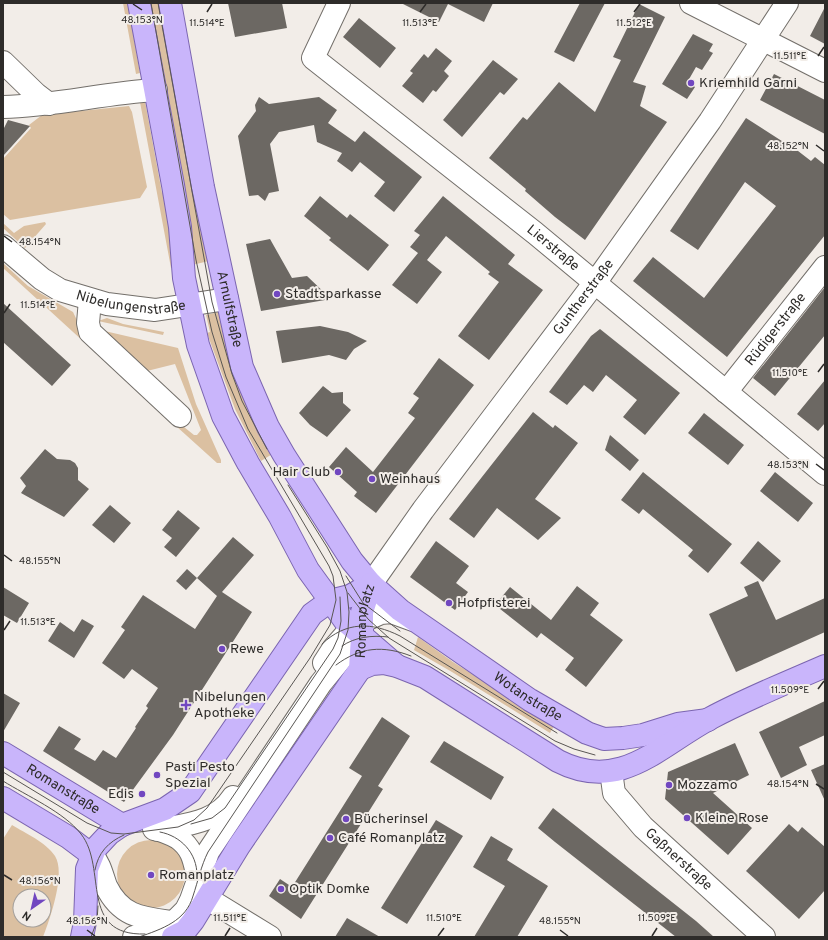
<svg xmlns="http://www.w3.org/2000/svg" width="828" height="940" viewBox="0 0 828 940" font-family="Overpass,sans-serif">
<rect width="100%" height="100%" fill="#f2ede8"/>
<path fill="#dbc0a1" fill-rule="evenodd" d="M 123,3 L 128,3 L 140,73 L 136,74 Z
M 148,3 L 162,3 L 213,260 L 192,265 Z
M 145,101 L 162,193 L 165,193 L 176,267 L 171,268 L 140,102 Z
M 129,106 L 132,112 L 147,187 L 140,198 L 10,220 L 3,214 L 3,159 L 31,128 L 29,125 L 42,115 Z
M 45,222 L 46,224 L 25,248 L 3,228 L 3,223 L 14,233 L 24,226 Z
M 3,263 L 28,286 L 73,312 L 84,335 L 84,342 L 3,268 Z
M 219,312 L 222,329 L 225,329 L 274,453 L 261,461 L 235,409 L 207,333 L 210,332 L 206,315 Z
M 107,318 L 123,324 L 164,332 L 163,335 L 98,321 Z
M 96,329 L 178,348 L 196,404 L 221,460 L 221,463 L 217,463 L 176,426 L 179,423 L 194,435 L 197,435 L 201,430 L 175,364 L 147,371 Z
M 418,637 L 453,662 L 554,726 L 550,733 L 452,672 L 414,650 Z
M 12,825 C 25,833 46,842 55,856 C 66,873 50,919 43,937 L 3,937 L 3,839 ZM 20,896 L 44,896 L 44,920 L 20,920 Z
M117 874a34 34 0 1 1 68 0a34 34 0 1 1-68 0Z"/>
<path fill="#6c6863" d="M 228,3 L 282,3 L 287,28 L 235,37 Z
M 401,3 L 493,3 L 484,22 L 448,4 L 439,22 Z
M 580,3 L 605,3 L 574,62 L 554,52 Z
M 639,4 L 665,17 L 633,82 L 646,86 L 640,106 L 667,122 L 585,240 L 555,217 L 525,191 L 526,189 L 489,158 L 523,117 L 527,120 L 559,82 L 595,112 L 621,60 L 613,57 Z
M 825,7 L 825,44 L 810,36 Z
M 359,18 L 396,48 L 380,68 L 343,37 Z
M 693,34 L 713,44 L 709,51 L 713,53 L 702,70 L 696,67 L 688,81 L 695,87 L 687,99 L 662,84 Z
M 436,48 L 452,61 L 444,71 L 449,76 L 436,92 L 433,90 L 423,103 L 402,86 L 413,73 L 410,71 L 424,54 L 428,58 Z
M 493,60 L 518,79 L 504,95 L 500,92 L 462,137 L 443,120 Z
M 774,74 L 825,100 L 825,134 L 760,100 Z
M 259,97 L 269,104 L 319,97 L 337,110 L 328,123 L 355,142 L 364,131 L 422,177 L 394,212 L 374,196 L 385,182 L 360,162 L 352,172 L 337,161 L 342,153 L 317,142 L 314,125 L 279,132 L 270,144 L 279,191 L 269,193 L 265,201 L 258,195 L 249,196 L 238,136 L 256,111 L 255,105 Z
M 746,118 L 788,145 L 789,144 L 811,161 L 815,157 L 825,165 L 825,235 L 727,357 L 633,281 L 653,257 L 704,298 L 776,206 L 745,182 L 698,250 L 670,231 Z
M 8,120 L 30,126 L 3,156 L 3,130 Z
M 320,196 L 347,218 L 350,214 L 389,245 L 368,271 L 329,240 L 331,238 L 304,216 Z
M 443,196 L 515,255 L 508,264 L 543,290 L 489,360 L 458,336 L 499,282 L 488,274 L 490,272 L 446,236 L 427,260 L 442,272 L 417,304 L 392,285 L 418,253 L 422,256 L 410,247 L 420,235 L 414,231 Z
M 270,239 L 292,278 L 307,276 L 331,299 L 261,311 L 246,244 Z
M 825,287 L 825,335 L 775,396 L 753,378 Z
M 3,303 L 71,365 L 52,386 L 3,342 Z
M 320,326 L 348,332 L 367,341 L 354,349 L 346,360 L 329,355 L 282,363 L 276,331 Z
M 600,329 L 680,393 L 645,435 L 623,417 L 637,400 L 606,375 L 593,392 L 584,385 L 567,405 L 549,392 L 591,336 Z
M 439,358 L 474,385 L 376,513 L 354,496 L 357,492 L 329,467 L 346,447 L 373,472 L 415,418 L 408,413 L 419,398 L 413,394 Z
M 825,380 L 825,423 L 818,431 L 797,414 Z
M 323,386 L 332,393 L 343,392 L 343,403 L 351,410 L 327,437 L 310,425 L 299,413 Z
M 533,412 L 553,428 L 555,425 L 578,443 L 535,499 L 561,518 L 538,540 L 497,508 L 474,538 L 449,519 Z
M 704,413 L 744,445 L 728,465 L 688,433 Z
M 610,435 L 639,460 L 630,471 L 605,450 Z
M 45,449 L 57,459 L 70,460 L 75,463 L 78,468 L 78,480 L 89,489 L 64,517 L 21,493 L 26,486 L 20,478 Z
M 643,472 L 732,544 L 708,573 L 688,556 L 693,550 L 643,509 L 639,514 L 621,500 Z
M 775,472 L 813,503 L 798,522 L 760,491 Z
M 110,505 L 131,523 L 114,543 L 92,525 Z
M 178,510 L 200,528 L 176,557 L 164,547 L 172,538 L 162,530 Z
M 233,537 L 254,555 L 222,592 L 252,612 L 173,735 L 124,802 L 43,751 L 59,726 L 81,739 L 74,749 L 95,761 L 103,750 L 116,758 L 136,728 L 135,727 L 148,708 L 146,706 L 158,688 L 132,669 L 124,679 L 102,663 L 125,630 L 121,627 L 143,595 L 195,629 L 217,596 L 197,578 L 186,590 L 176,581 L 187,569 L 197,578 Z
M 436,541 L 469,566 L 456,583 L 468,592 L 455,610 L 410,577 Z
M 758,541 L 781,561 L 763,582 L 740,563 Z
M 758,581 L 776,620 L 825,598 L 825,632 L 736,672 L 709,614 L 748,596 L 744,587 Z
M 577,586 L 599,603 L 590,615 L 623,640 L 586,687 L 565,670 L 574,658 L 541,633 L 537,638 L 495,605 L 510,587 L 551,620 Z
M 3,587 L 29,603 L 17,623 L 3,615 Z
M 82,619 L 94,626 L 74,658 L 48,641 L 60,622 L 74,632 Z
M 3,693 L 20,703 L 3,732 Z
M 825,701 L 825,735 L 799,747 L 807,765 L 781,778 L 759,732 Z
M 382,717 L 410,736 L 378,786 L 383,789 L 301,919 L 269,896 L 280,879 L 292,887 L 362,776 L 349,768 Z
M 444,741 L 504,777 L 491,800 L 430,762 Z
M 735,743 L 749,775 L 713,793 L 752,828 L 728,855 L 665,799 L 668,772 Z
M 825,764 L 825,801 L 811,770 Z
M 553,808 L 696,921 L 714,937 L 676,937 L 555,842 L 538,828 Z
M 436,820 L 463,836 L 407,924 L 381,908 Z
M 789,824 L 798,832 L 802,827 L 825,847 L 825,890 L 799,919 L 746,871 Z
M 491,836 L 513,849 L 507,860 L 548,886 L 517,937 L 474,937 L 505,886 L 473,867 Z
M 347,918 L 380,937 L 335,937 Z"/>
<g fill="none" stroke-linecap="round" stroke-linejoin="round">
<g stroke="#736f6a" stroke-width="24">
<g id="minor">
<path id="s1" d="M 339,3 L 313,58 L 535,233 L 825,474"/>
<path d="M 691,3 L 825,71"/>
<path d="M 3,62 L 36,94 L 49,104"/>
<path d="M 3,107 C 54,106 104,93 156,90"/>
<path id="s2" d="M 3,246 L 42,279 L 60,290 L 107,304 L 155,310 L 227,299"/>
<path d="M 90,300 L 88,323 L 90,332 L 180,416"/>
<path id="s3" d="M 726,392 L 825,267"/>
<path id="s4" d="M 371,584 L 423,510 L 602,273 L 710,121 L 787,3"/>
<path d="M 324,663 L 333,649 L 354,625 L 381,613 L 391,612 L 413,620"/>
<path id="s5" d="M 611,771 L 614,793 L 643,827 L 764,937"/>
<path d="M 154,829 C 162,830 171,834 178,838 C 202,855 191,879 208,899 L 270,937"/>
<path d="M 158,830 C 187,824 216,823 233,797"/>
<path d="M 92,855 C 100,864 102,875 106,886 C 121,917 142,918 172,922"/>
<path d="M 134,937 L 165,927 L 174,922 L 186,910 L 191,900 L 208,852 L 321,683 L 343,656 L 358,646 L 369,643"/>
</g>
</g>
<g stroke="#7b65b0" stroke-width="24">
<g id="major">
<path d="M 139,3 L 173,185 L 180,227 L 184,278 L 198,345 L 216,396 L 223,416 L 248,463 L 280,517 L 308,570 L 345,621 L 397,666"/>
<path id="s6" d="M 170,3 L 203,187 L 242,367 L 268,427 L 284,455 L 352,561 L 371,584 L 400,610 L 530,700 L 587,733 L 604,739 L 623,738 L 643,735 L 678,724 L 708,720"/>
<path d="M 360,669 L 372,664 L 384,663 L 397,666 L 425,677 L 558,761 C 620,793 659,746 709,719 C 746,699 786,683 825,666"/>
<path id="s7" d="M 3,753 L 122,825"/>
<path d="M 3,798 L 68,837 L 92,855"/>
<path d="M 82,937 L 85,922 L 87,869 L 95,849 L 109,834 L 122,825 L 165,809 L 190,792 L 312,614 L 330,601 L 350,596 L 371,584"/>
<path id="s8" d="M 173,937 L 185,931 L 193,921 L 239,846 L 360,669 L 362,637 L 362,612 L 371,584"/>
</g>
</g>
<use href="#minor" stroke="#fff" stroke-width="22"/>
<use href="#major" stroke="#c9b5fb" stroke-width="22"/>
<path stroke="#595653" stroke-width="1" d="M 158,3 L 212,302 L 232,374 L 242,401 L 267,449
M 346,576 L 363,603 L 400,631
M 348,593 L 368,619 L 389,638 L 555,741 L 574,749 L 595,755
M 322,644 C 346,621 372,622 400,636 L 557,733
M 342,646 C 355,637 372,635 388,637
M 336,665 C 360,647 383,645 411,656
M 3,772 L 87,823 L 111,833 L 124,834 L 178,827 L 194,820 L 207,808 L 310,658 L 330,625 L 336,600 L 333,576 L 329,566 L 248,429 L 226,377 L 212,332 L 196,260 L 151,3
M 3,781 C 27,796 64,812 81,834 C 108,868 78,936 145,934
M 191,824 L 212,818 L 225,808 L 333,649 L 338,638 L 341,621 L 340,597
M 160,832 C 181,836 197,853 197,875
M 95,870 C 98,853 108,842 124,835
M 91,937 L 97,921 L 98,906
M 139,937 C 162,929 186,921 193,896 C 198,881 201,866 208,852 L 340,654 L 348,630 L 349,612 L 347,592 L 340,571 L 327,547 L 288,485"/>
</g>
<path fill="none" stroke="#2e2c2a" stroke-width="1.5" d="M 133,4 L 142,10M 207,12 L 212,4M 420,12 L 426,4M 634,12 L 640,4M 818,56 L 824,47M 816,145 L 824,151M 4,236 L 12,242M 4,313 L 10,304M 818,372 L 824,364M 816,464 L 824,470M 4,555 L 12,561M 4,630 L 10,621M 818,689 L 824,681M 816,784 L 824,789M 4,875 L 12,880M 87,930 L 95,936M 560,930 L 568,936M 225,936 L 230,928M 438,936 L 444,928M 652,936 L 657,928"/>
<g fill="#7147c0" stroke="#f2ede8" stroke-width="1.5">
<circle cx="691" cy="83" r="4"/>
<circle cx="277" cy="294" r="4"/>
<circle cx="338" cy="472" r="4"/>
<circle cx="372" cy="479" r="4"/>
<circle cx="449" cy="603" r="4"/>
<circle cx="222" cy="649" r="4"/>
<path d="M184 699h4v4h4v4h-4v4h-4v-4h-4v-4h4z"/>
<circle cx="157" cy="775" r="4"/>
<circle cx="669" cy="785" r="4"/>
<circle cx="142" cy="794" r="4"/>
<circle cx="687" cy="818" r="4"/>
<circle cx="346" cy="819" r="4"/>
<circle cx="330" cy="838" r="4"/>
<circle cx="151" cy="875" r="4"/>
<circle cx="281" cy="889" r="4"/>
</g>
<g text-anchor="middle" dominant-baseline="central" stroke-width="4" stroke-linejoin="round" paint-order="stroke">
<g font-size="14" fill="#2e2c2a" stroke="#f2ede8" text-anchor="start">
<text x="699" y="83">Kriemhild Garni</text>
<text x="285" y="294">Stadtsparkasse</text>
<text x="330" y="472" text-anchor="end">Hair Club</text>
<text x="380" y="479">Weinhaus</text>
<text x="457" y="603">Hofpfisterei</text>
<text x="230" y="649">Rewe</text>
<text x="194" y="697">Nibelungen<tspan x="194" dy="16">Apotheke</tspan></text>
<text x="165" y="767">Pasti Pesto<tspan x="165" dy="16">Spezial</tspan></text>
<text x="677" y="785">Mozzamo</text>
<text x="134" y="794" text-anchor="end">Edis</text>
<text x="695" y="818">Kleine Rose</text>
<text x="354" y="819">Bücherinsel</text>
<text x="338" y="838">Café Romanplatz</text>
<text x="159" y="875">Romanplatz</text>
<text x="289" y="889">Optik Domke</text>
</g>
<g font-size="14" fill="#2e2c2a" stroke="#f2ede8">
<text stroke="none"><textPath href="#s1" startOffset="367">Lierstraße</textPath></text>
<text stroke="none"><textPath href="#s4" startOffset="357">Guntherstraße</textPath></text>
<text stroke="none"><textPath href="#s2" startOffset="145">Nibelungenstraße</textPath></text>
<text stroke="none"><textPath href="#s6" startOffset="312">Arnulfstraße</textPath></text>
<text stroke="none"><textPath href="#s3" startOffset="80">Rüdigerstraße</textPath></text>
<text stroke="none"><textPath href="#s8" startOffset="377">Romanplatz</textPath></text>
<text stroke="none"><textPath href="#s6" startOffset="818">Wotanstraße</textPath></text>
<text stroke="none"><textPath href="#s7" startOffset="70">Romanstraße</textPath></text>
<text stroke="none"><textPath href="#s5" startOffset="115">Gaßnerstraße</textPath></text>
</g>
</g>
<g font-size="10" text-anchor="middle" fill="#2e2c2a" stroke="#f2ede8" stroke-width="4" stroke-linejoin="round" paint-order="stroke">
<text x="142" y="23">48.153°N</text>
<text x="207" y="26">11.514°E</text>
<text x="420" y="26">11.513°E</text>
<text x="634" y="26">11.512°E</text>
<text x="790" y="59">11.511°E</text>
<text x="788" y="149">48.152°N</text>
<text x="40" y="245">48.154°N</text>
<text x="38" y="308">11.514°E</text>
<text x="790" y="376">11.510°E</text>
<text x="788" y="468">48.153°N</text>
<text x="40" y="564">48.155°N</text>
<text x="38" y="625">11.513°E</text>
<text x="790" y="693">11.509°E</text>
<text x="788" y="787">48.154°N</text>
<text x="40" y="884">48.156°N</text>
<text x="230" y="921">11.511°E</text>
<text x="444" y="921">11.510°E</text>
<text x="657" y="921">11.509°E</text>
<text x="87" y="924">48.156°N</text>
<text x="560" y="924">48.155°N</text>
</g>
<rect width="828" height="940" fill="none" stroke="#2e2c2a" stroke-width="8"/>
<g transform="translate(32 908) rotate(214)"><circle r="19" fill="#f2ede8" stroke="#a4a09c"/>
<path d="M0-3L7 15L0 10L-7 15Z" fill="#7147c0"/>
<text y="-6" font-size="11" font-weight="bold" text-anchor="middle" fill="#2e2c2a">N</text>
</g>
</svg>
